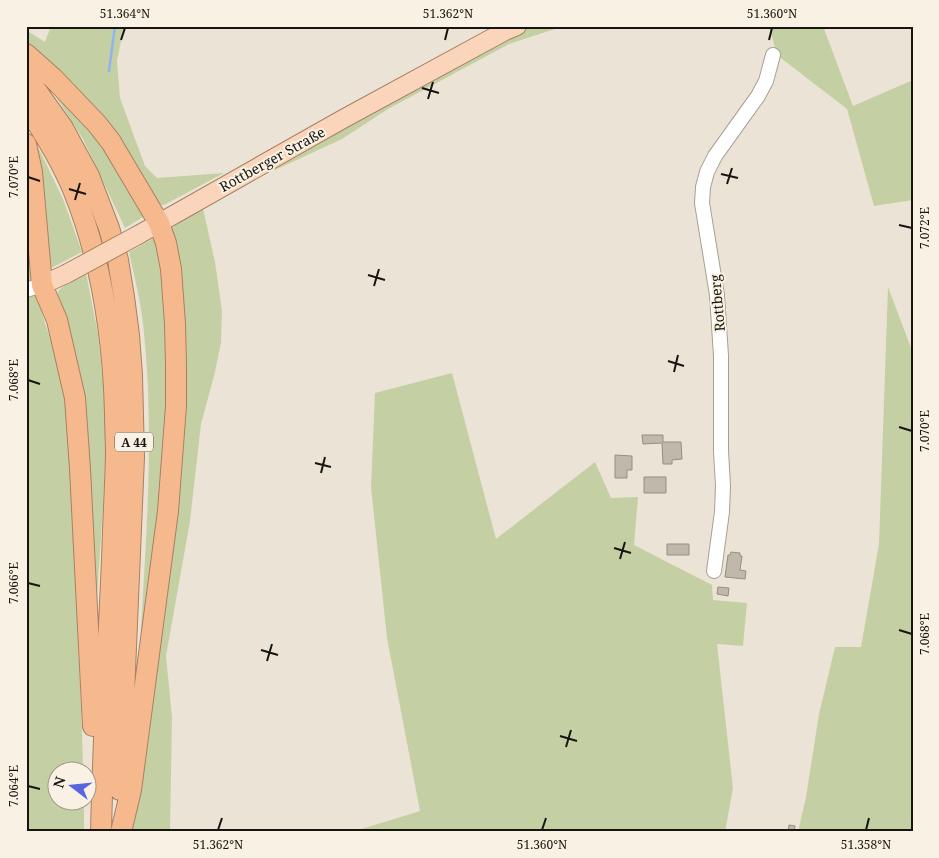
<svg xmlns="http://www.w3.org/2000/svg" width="939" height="858" viewBox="0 0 939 858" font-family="'Noto Serif',serif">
<rect width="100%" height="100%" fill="#ebe4d6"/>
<path fill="#c4d0a3" d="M 51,26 L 124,26 L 117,61 L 120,98 L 145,166 L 157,178 L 224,173 L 164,205 L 158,204 L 78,91 L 26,44 L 26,30 L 45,42 Z
M 531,26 L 564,26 L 509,44 L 388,109 L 342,139 L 202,204 L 215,262 L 222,311 L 221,343 L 214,376 L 201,424 L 190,521 L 166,656 L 172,717 L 170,832 L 132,832 L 151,660 L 180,365 L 172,228 L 202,204 L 508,35 Z
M 769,26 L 823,26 L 853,106 L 913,80 L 913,200 L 874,206 L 847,109 L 777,55 Z
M 44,78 L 94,130 L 148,214 L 125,228 L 83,139 Z
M 28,131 L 40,151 L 63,199 L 82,252 L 49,269 L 38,174 Z
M 26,201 L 39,304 L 67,392 L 82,731 L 83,770 L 58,770 L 58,800 L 84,801 L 84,832 L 26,832 Z
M 156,237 L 163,273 L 170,407 L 160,527 L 140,645 C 146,538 155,430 143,323 C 140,299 134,275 129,252 Z
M 86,273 L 98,334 L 103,384 L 106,442 L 103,506 L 97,597 L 91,537 L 55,302 L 59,290 L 69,282 Z
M 888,287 L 913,353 L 913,832 L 798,832 L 806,797 L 819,714 L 835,647 L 861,647 L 879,544 Z
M 452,373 L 496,539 L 595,462 L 611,498 L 638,497 L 634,545 L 712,585 L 713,600 L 747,603 L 743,646 L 717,644 L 733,788 L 725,832 L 352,832 L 420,811 L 387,638 L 371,487 L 375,393 Z"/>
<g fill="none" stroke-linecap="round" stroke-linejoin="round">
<path stroke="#92b3ee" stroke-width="2.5" d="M 109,71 L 115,26"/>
</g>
<path fill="#c0b9ab" stroke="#958e81" d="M 642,435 L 663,435 L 663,442 L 681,442 L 682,459 L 672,460 L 672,464 L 663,464 L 662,443 L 643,444 Z
M 615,455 L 632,456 L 632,470 L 627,470 L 627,478 L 615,478 Z
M 644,477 L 666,477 L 666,493 L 644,493 Z
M 667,544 L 689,544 L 689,555 L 667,555 Z
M 731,552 L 740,553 L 740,556 L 742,556 L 740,570 L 746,571 L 745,579 L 725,577 L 728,555 L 730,555 Z
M 718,587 L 729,588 L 728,596 L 717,594 Z
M 789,825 L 795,826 L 794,832 L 788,832 Z"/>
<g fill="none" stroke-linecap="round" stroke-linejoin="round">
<g stroke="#a6a092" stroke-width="16">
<path id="minor" d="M 26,290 L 42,285
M 714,571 L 722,512 L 723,486 L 721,451 L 721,356 L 717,295 L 702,203 L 703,187 L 707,172 L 715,156 L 758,96 L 766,81 L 773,55"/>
</g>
<g stroke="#a88062" stroke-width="20">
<path id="major" d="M 138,235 L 343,119 L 505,31 L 517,26
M 42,285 L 66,274"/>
</g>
<g stroke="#a88062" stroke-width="22">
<path id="highway" d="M 26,54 L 54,79 L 97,124 L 111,142 L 159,223 L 166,243 L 171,269 L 175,324 L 176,365 L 176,406 L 168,511 L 131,790 L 121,832
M 26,76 L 63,128 L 89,176 L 109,228 L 118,260 L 124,297 L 129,335 L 132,375 L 134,457 L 120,790
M 26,106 C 44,133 62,162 74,192 C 102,262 113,338 115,413 C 115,427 116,441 116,455 C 115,490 113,525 112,560 C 108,651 103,741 101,832
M 26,144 L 32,172 L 42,285 L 57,320 L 75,398 L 80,469 L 93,726"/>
</g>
<use href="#minor" stroke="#fff" stroke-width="14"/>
<use href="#major" stroke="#fad5bb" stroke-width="18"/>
<use href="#highway" stroke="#f6b98e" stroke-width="20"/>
<g stroke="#a88062" stroke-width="20" stroke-linecap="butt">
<path id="major-bridge" d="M 66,274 L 138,235"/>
</g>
<use href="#major-bridge" stroke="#fad5bb" stroke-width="18"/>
</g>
<path fill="none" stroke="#171510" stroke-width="2" d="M 121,40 L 125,28M 445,40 L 448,28M 769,40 L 772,28M 422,88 L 439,93M 428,99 L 433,82M 721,174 L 738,178M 28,177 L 40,181M 727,184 L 732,168M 69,189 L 86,194M 75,200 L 80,183M 899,225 L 912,228M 368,275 L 385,280M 374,286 L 379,269M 668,361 L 684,366M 674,372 L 678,355M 28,380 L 40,384M 899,427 L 912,431M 315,463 L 331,467M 321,473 L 325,457M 614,548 L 631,553M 620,559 L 625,542M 28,583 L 40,586M 899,630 L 912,634M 261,650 L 278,655M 267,661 L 272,644M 560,736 L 577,741M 566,747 L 571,730M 28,786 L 40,789M 218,830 L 222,818M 542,830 L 546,818M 866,830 L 869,818"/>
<g text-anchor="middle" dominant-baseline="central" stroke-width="4" stroke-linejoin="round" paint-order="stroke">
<rect fill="#f9f1e3" stroke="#5b574f" stroke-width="1" x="115" y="432.5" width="38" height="19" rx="4"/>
<g font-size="12" font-weight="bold" fill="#171510">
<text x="134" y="442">A 44</text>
</g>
<g font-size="14" fill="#171510" stroke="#f9f1e3">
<text transform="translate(272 159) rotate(-29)">Rottberger Straße</text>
<text transform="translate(717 303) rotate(-95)">Rottberg</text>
</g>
</g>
<rect width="939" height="858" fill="none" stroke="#f9f1e3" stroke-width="55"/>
<g transform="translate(72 786) rotate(286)"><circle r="24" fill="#f9f1e3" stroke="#9f998f"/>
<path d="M0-4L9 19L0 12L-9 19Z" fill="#5766dc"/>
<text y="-8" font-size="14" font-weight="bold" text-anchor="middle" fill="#171510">N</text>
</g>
<rect x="28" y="28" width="884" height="802" fill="none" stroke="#171510" stroke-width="2"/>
<g font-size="12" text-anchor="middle" fill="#171510">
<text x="125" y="18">51.364°N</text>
<text x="448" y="18">51.362°N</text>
<text x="772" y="18">51.360°N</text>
<text transform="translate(14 177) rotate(-90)" y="4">7.070°E</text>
<text transform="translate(925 228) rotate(-90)" y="4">7.072°E</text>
<text transform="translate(14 380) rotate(-90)" y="4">7.068°E</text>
<text transform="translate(925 431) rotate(-90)" y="4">7.070°E</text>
<text transform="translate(14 583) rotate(-90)" y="4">7.066°E</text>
<text transform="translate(925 634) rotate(-90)" y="4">7.068°E</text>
<text transform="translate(14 786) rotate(-90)" y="4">7.064°E</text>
<text x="218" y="849">51.362°N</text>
<text x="542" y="849">51.360°N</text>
<text x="866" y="849">51.358°N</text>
</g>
</svg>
